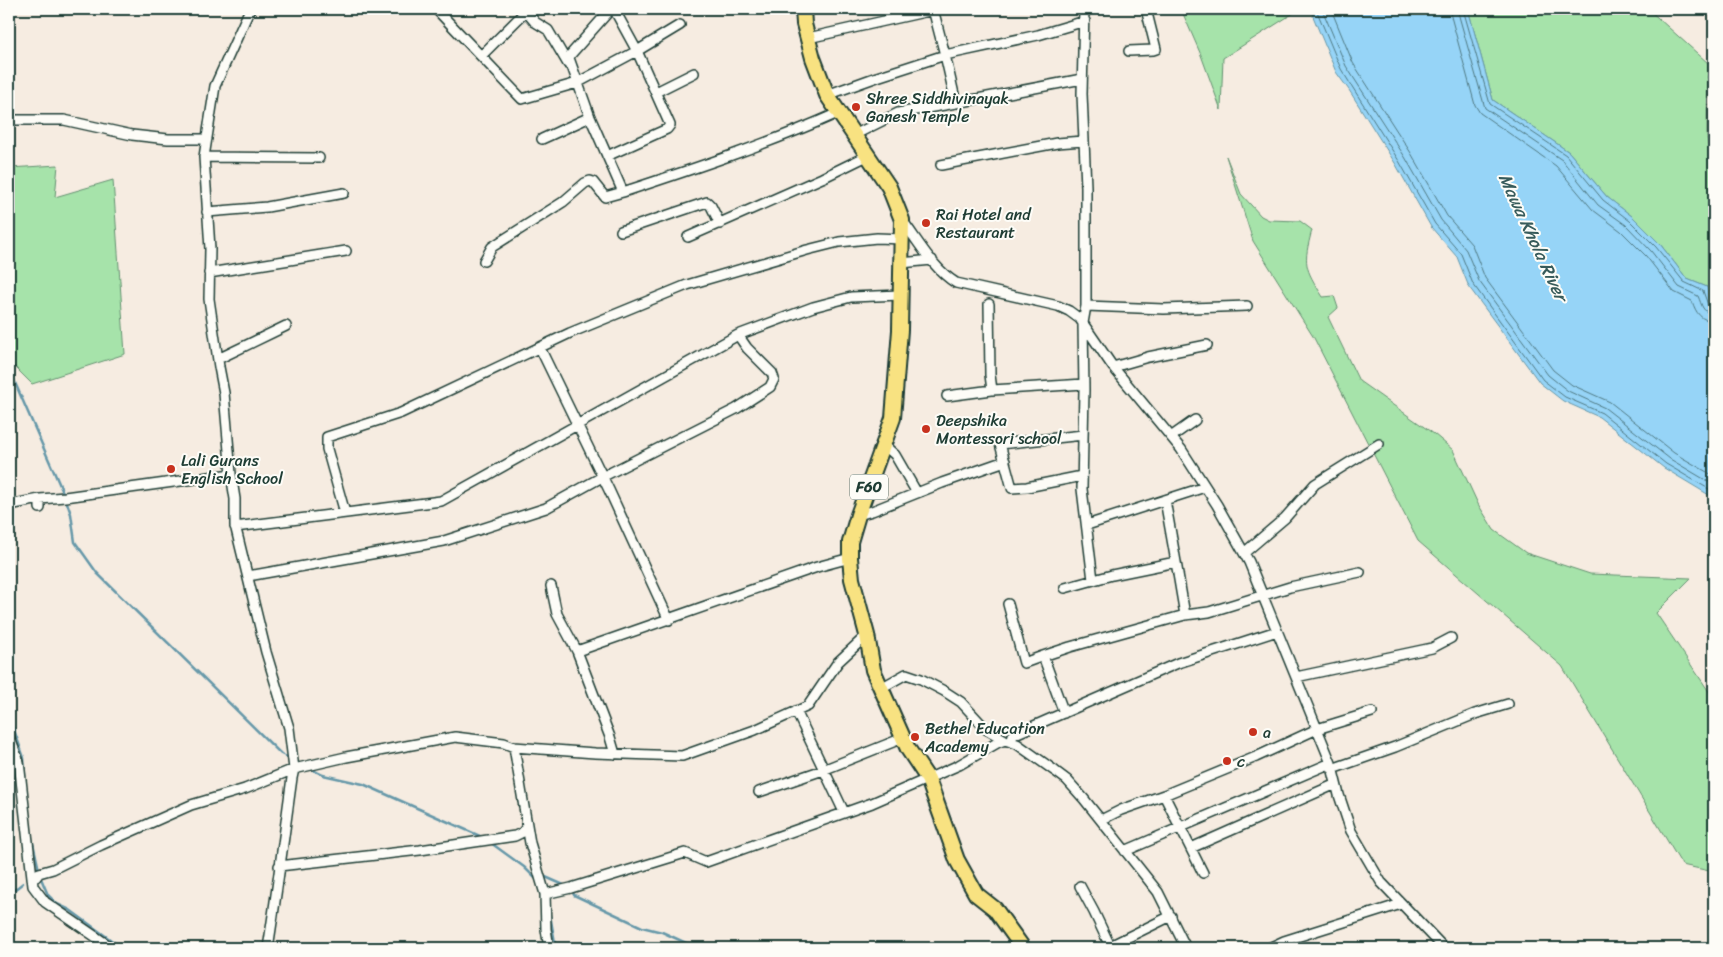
<svg xmlns="http://www.w3.org/2000/svg" width="1723" height="957" viewBox="0 0 1723 957" font-family="Sriracha,sans-serif">
<rect width="100%" height="100%" fill="#f6ece1"/>
<filter id="ink" filterUnits="userSpaceOnUse"><feTurbulence type="fractalNoise" baseFrequency=".02" numOctaves="2"/><feDisplacementMap in="SourceGraphic" scale="10" xChannelSelector="R" yChannelSelector="G"/><feConvolveMatrix kernelMatrix="1 2 1 2 8 2 1 2 1" color-interpolation-filters="sRGB"/></filter>
<g filter="url(#ink)">
<path fill="#a6e3aa" stroke="#62906f" d="M 1181,9 L 1300,9 L 1223,58 L 1221,110 L 1201,55 Z
M 1468,9 L 1648,9 L 1708,63 L 1707,137 L 1714,181 L 1714,309 L 1707,287 L 1687,279 L 1660,244 L 1633,217 L 1607,197 L 1569,152 L 1493,100 Z
M 1226,156 L 1241,194 L 1261,216 L 1269,220 L 1300,221 L 1312,230 C 1303,264 1304,267 1323,297 L 1334,296 L 1338,308 L 1328,317 L 1359,381 L 1434,434 L 1453,450 L 1478,504 L 1494,530 L 1526,553 L 1590,574 L 1691,578 L 1656,613 L 1714,699 L 1714,872 L 1682,865 L 1562,666 L 1418,541 L 1314,338 L 1253,241 Z
M 58,165 L 55,197 L 113,180 L 125,354 L 32,384 L 9,361 L 9,168 Z"/>
<path fill="#96d4f7" stroke="#6698a9" d="M 1310,9 L 1468,9 L 1493,100 L 1569,152 L 1607,197 L 1633,217 L 1660,244 L 1687,279 L 1707,287 L 1714,309 L 1714,498 L 1664,468 L 1599,417 L 1563,401 L 1540,383 L 1469,287 L 1457,257 L 1431,227 L 1395,163 L 1349,90 L 1336,72 Z"/>
<g fill="none" stroke-linecap="round" stroke-linejoin="round">
<path stroke="#4f7982" stroke-width="1" d="M 1316,9 L 1341,69 L 1399,161 L 1435,224 L 1461,254 L 1473,284 L 1543,380 L 1565,397 L 1602,413 L 1666,464 L 1714,492
M 1322,9 L 1346,66 L 1405,157 L 1441,220 L 1466,250 L 1479,281 L 1548,375 L 1568,391 L 1605,408 L 1670,459 L 1714,485
M 1331,9 L 1353,63 L 1411,153 L 1447,216 L 1472,245 L 1485,278 L 1553,370 L 1572,385 L 1610,402 L 1674,453 L 1714,476
M 1449,9 L 1475,105 L 1480,113 L 1556,166 L 1593,210 L 1621,231 L 1646,256 L 1674,292 L 1692,301 C 1696,313 1701,321 1714,321
M 1457,9 L 1485,108 L 1562,160 L 1598,205 L 1626,225 L 1651,251 L 1679,287 L 1698,296 C 1702,305 1702,313 1714,314
M 1463,9 L 1490,104 L 1566,155 L 1603,200 L 1630,221 L 1656,247 L 1684,282 L 1703,291 L 1708,305 L 1714,308"/>
<path stroke="#6698a9" stroke-width="2.5" d="M 9,369 L 65,497 L 71,514 L 75,542 L 97,573 L 281,754 L 291,759
M 9,716 L 24,758 L 25,776
M 309,768 L 323,775 L 363,784 L 482,837
M 31,834 L 39,870
M 491,843 L 524,867 L 537,880
M 541,875 L 566,886
M 40,876 L 48,895 L 57,904 L 70,910 L 122,948
M 572,890 L 574,895 L 642,927 L 662,932 L 697,948
M 9,894 L 23,883
M 550,915 L 556,948"/>
<g stroke="#1f3d34" stroke-width="12">
<path id="street" d="M 250,9 L 215,86 L 204,157 L 210,249 L 209,299 L 219,367 L 224,393 L 231,474 L 235,499 L 235,525 L 266,652 L 289,728 L 294,769 L 292,778 C 284,835 277,892 268,948
M 436,9 L 522,99 L 577,83 L 637,51 L 680,25
M 524,9 L 535,22 L 548,30 L 568,64
M 611,9 L 571,54 L 569,58 L 590,117 L 623,192 C 696,168 768,144 838,113
M 1084,9 L 1082,94 L 1086,187 L 1086,306
M 808,38 L 938,9
M 1129,51 L 1153,50 L 1156,49 L 1146,9
M 481,56 L 528,9
M 1082,79 L 956,103 L 945,55 L 1038,35 L 1085,21
M 656,92 L 694,73
M 827,95 L 877,77 L 945,55 L 933,9
M 9,120 L 64,120 L 132,135 L 168,139 L 207,139
M 854,135 L 898,113 L 956,103
M 542,139 L 590,117
M 607,156 L 667,129 L 670,125 L 637,51 L 614,9
M 204,157 L 319,158
M 941,165 L 1057,143 L 1083,141
M 207,212 L 267,207 L 344,193
M 902,220 C 918,241 933,269 956,283 L 1058,306 L 1069,311 L 1080,319 L 1113,367 L 1181,449 L 1217,505 L 1244,553 L 1249,562 L 1331,763 L 1339,795 L 1351,831 L 1381,882 L 1444,948
M 621,231 L 707,202 L 711,206 L 720,224
M 688,237 L 822,178 L 869,155
M 484,261 L 492,247 L 563,202 L 585,183 L 590,181 L 593,182 L 605,197 L 623,192
M 901,263 L 932,260
M 209,273 L 346,251
M 989,304 L 990,375 L 992,390 L 1084,384
M 540,348 L 609,490 L 669,620
M 218,359 L 286,326
M 1113,367 L 1148,357 L 1207,345
M 947,396 L 992,390
M 1171,437 L 1195,420
M 884,445 L 895,455 L 917,493
M 1082,476 L 1027,487 L 1012,488 L 1000,444 L 1083,435
M 1165,500 L 1176,562
M 9,505 L 40,499
M 40,508 L 40,499 L 65,497 L 231,474
M 345,513 L 327,449 L 327,437 L 401,413 L 570,333 L 687,285 L 807,250 L 839,242 L 877,238 L 902,239
M 858,515 L 872,511 L 942,483 L 1005,461
M 1087,525 L 1205,487
M 235,527 L 441,501 L 738,335 L 813,307 L 851,297 L 901,295
M 1244,553 L 1285,518 L 1315,484 L 1379,444
M 248,576 L 444,541 L 546,508 L 602,477 L 736,409 L 770,387 L 774,379 L 772,373 L 747,348 L 738,335
M 1093,580 L 1082,489 L 1084,390 L 1083,323 L 1086,306 L 1164,309 L 1247,306
M 551,586 L 557,614 L 577,651 L 610,737 L 615,754
M 1008,604 L 1024,663 L 1043,656
M 1185,615 L 1209,612 L 1290,587 L 1360,572
M 577,651 L 817,567 L 850,558
M 1296,677 L 1432,648 L 1451,638
M 881,688 L 906,674 L 921,679 L 944,691 L 961,702 L 986,729 L 1005,740
M 796,711 L 844,812
M 1064,713 L 1043,656 L 1070,647 L 1185,615 L 1176,562 L 1112,575 L 1065,588
M 9,736 L 19,762 L 33,886 L 45,902 L 112,948
M 1011,742 L 1013,735 L 1178,663 L 1277,631
M 514,747 L 530,843 L 545,894 L 546,929 L 549,948
M 1332,769 L 1395,747 L 1475,714 L 1508,704
M 759,792 L 823,770 L 903,738
M 1164,795 L 1203,873
M 1101,820 L 1121,810 L 1164,795 L 1256,757 L 1317,729 L 1372,712
M 1191,848 L 1336,784
M 1125,851 L 1331,763
M 279,866 L 420,850 L 515,836 L 523,832 L 527,826
M 36,877 L 39,873 L 53,869 L 101,845 L 191,805 L 245,789 L 294,769 L 346,757 L 455,737 L 504,743 L 514,747 L 595,753 L 682,756 L 755,730 L 808,706 L 838,662 L 867,635
M 1080,886 L 1094,912 L 1110,946
M 545,894 L 571,888 L 685,853 L 706,862 L 872,803 L 959,765 L 997,743 L 1005,740 L 1017,744 L 1055,771 L 1067,780 L 1084,799 L 1158,892 L 1186,948
M 1106,948 L 1171,916
M 1269,948 L 1284,941 L 1401,904"/>
</g>
<g stroke="#1f3d34" stroke-width="18">
<path id="primary" d="M 803,9 L 804,24 L 813,58 L 827,95 L 889,187 L 902,220 L 900,330 L 893,418 L 858,515 L 850,542 L 850,558 L 852,579 L 867,635 L 873,670 L 908,749 L 928,779 L 957,860 L 976,894 L 995,909 L 1023,948"/>
</g>
<use href="#street" stroke="#fdfcf7" stroke-width="9"/>
<use href="#primary" stroke="#f8e281" stroke-width="14"/>
</g>
</g>
<g fill="#c8321e" stroke="#fdfcf7" stroke-width="2">
<circle cx="856" cy="107" r="5"/>
<circle cx="926" cy="223" r="5"/>
<circle cx="926" cy="429" r="5"/>
<circle cx="171" cy="469" r="5"/>
<circle cx="1253" cy="732" r="5"/>
<circle cx="915" cy="737" r="5"/>
<circle cx="1227" cy="761" r="5"/>
</g>
<g text-anchor="middle" dominant-baseline="central" stroke-width="4" stroke-linejoin="round" paint-order="stroke">
<rect fill="#fdfcf7" stroke="#62766e" stroke-width="1" x="850" y="474.5" width="38" height="25" rx="4"/>
<g font-size="15" font-weight="bold" fill="#1f3d34">
<text x="869" y="487">F60</text>
</g>
<g font-size="16" fill="#1f3d34" stroke="#fdfcf7" text-anchor="start">
<text x="866" y="98">Shree Siddhivinayak<tspan x="866" dy="18">Ganesh Temple</tspan></text>
<text x="936" y="214">Rai Hotel and<tspan x="936" dy="18">Restaurant</tspan></text>
<text x="936" y="420">Deepshika<tspan x="936" dy="18">Montessori school</tspan></text>
<text x="181" y="460">Lali Gurans<tspan x="181" dy="18">English School</tspan></text>
<text x="925" y="728">Bethel Education<tspan x="925" dy="18">Academy</tspan></text>
<text x="1263" y="732">a</text>
<text x="1237" y="761">c</text>
</g>
<g font-size="18" font-style="italic" fill="#375b5b" stroke="#fdfcf7">
<text transform="translate(1533 237) rotate(65)">Mawa Khola River</text>
</g>
</g>
<rect width="1723" height="957" fill="none" stroke="#fdfcf7" stroke-width="30"/>
<rect x="15" y="15" width="1693" height="927" fill="none" stroke="#1f3d34" stroke-width="2" filter="url(#ink)"/>
</svg>
